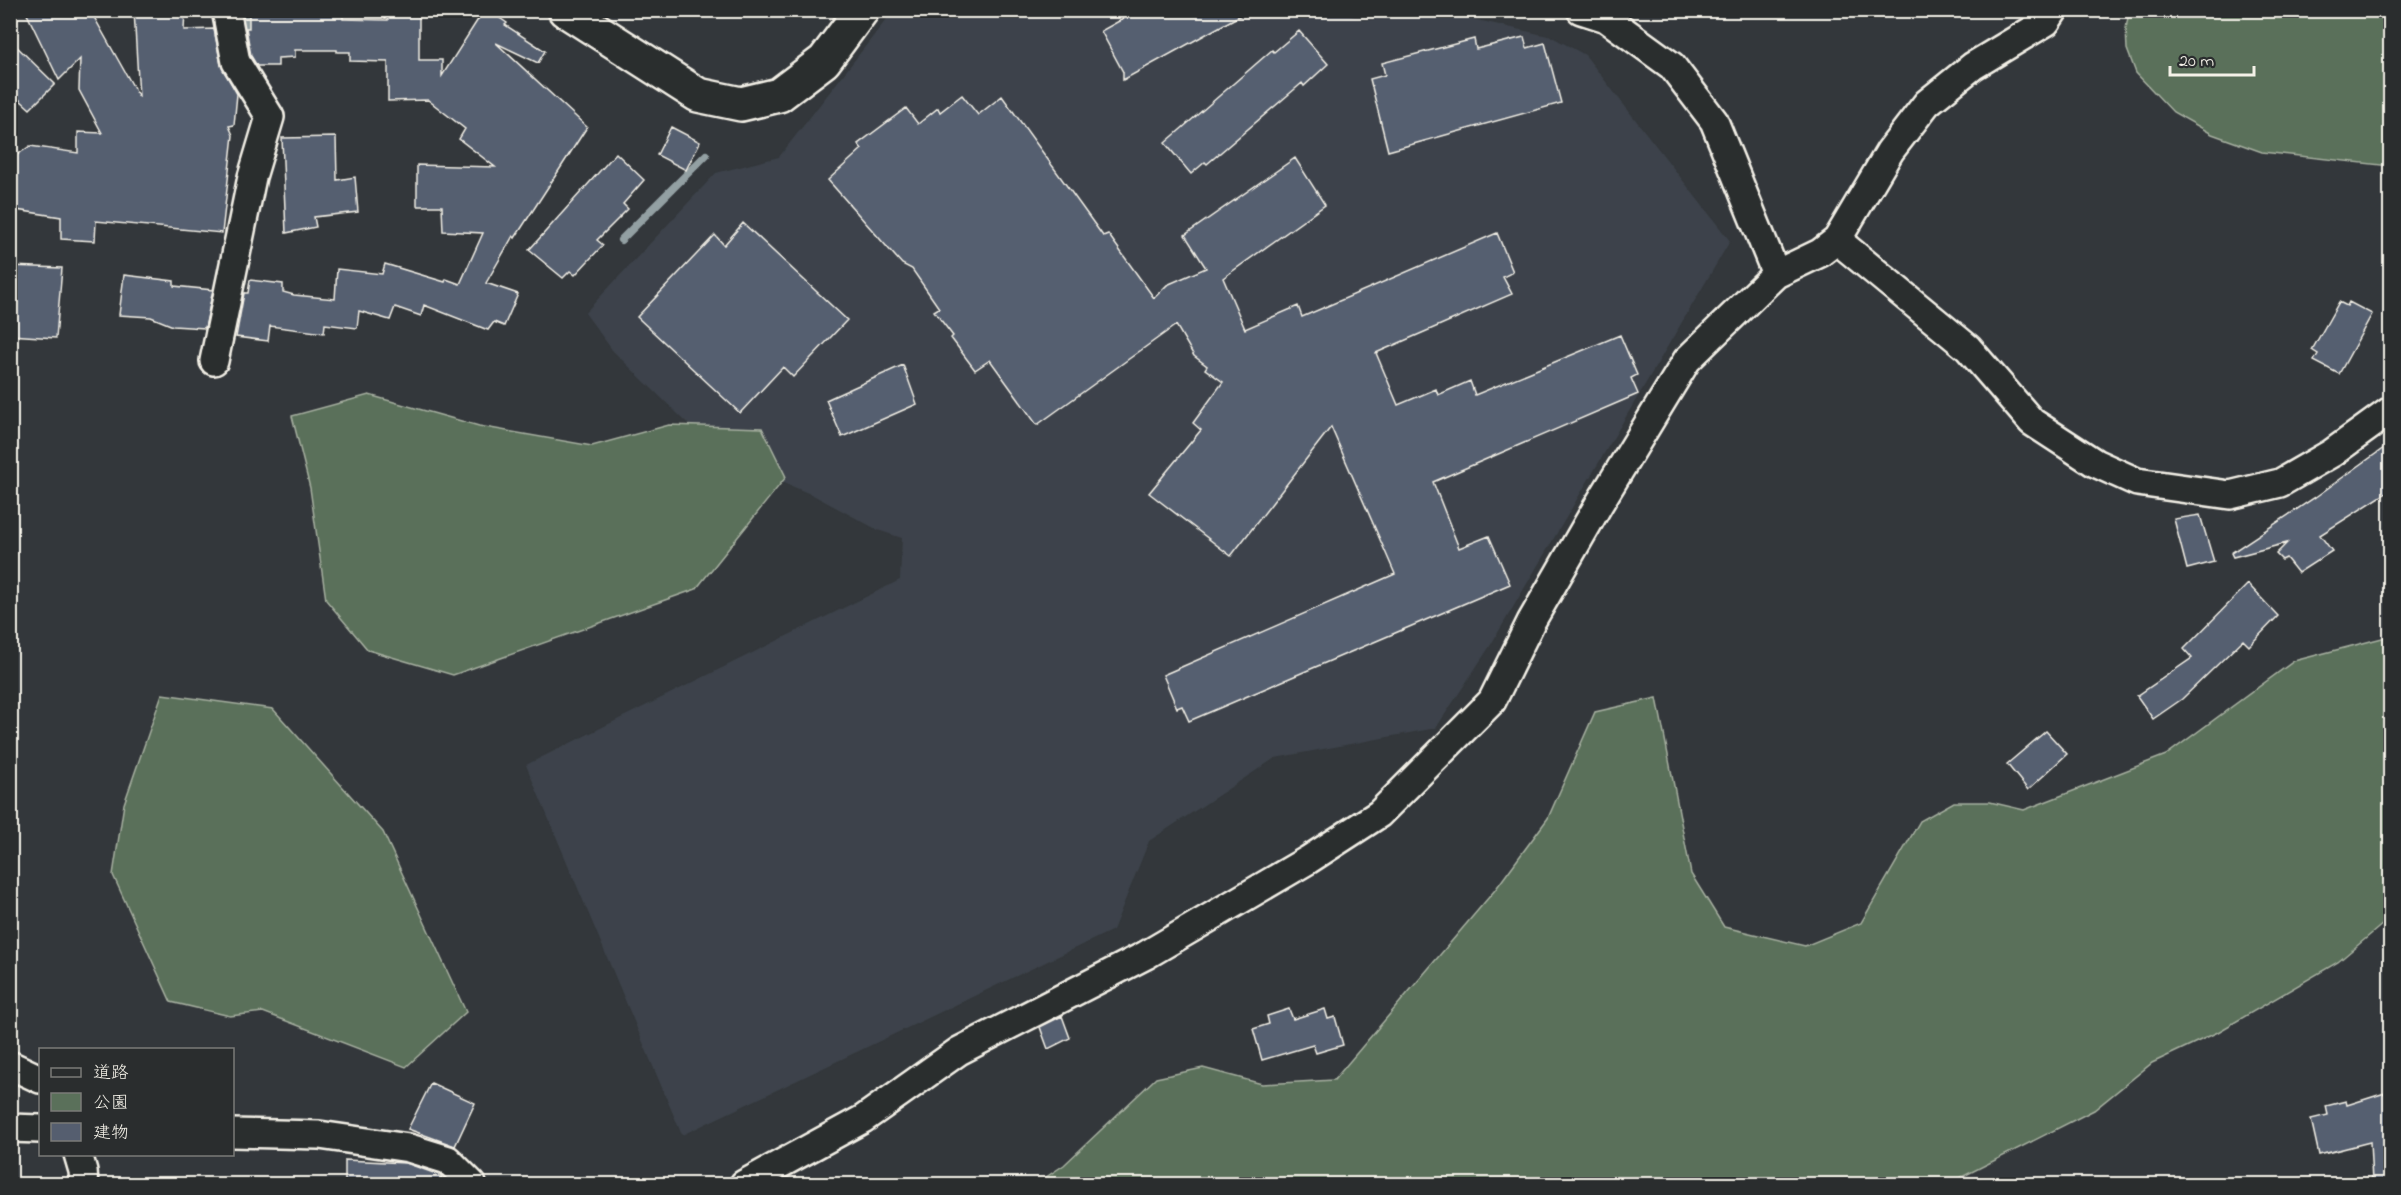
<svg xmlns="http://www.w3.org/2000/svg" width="2401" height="1195" viewBox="0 0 2401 1195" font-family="'Indie Flower','Klee One',sans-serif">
<rect width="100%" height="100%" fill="#33373b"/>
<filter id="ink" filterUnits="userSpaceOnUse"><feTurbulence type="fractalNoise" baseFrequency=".0167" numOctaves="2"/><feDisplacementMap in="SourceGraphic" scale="12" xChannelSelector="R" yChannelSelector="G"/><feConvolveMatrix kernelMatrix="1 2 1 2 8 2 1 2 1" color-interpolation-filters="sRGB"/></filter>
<g filter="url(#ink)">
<path fill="#3d434b" d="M 1333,10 L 1363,20 L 1451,14 L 1552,37 L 1585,55 L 1730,241 L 1490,646 L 1436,728 L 1275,758 L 1149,841 L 1113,930 L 682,1135 L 526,765 L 900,580 L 902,538 L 878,530 L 813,495 L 730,460 L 711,446 L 613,351 L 585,313 L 716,173 L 779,157 L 893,11 Z"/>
<path fill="#5a705a" stroke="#a7b0a1" stroke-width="1.5" d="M 2129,11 L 2390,11 L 2390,166 L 2262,152 L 2212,134 L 2173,112 L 2136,73 L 2127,49 L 2126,29 Z
M 369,395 L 479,426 L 592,446 L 669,425 L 762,428 L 786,477 L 696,589 L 453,675 L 368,650 L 326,600 L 310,488 L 292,416 Z
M 2390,636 L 2390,918 L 2338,962 L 2218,1032 L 2152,1063 L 2094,1110 L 1948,1184 L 1036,1184 L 1064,1165 L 1156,1078 L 1203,1068 L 1262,1084 L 1334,1080 L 1495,890 L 1548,818 L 1595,712 L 1657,698 L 1691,874 L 1724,927 L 1805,946 L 1861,923 L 1920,821 L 1954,802 L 1990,802 L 2024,810 L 2166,755 L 2294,661 Z
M 162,694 L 273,709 L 383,832 L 466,1012 L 406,1067 L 263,1012 L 230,1016 L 171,1002 L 113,875 L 124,804 Z"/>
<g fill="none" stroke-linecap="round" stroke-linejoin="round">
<path stroke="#93a0a3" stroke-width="8" d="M 246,10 L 247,59
M 621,240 L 706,155"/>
</g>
<path fill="#555e6f" stroke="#f4f1e8" stroke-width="1.5" d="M 25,10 L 90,10 L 139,97 L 134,10 L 185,10 L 184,30 L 214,29 L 221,65 L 237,94 L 234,125 L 229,126 L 233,135 L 222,233 L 96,221 L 95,241 L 61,239 L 61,217 L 10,209 L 10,160 L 30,146 L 78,153 L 78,132 L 102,133 L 79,90 L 80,59 L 59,80 Z
M 249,10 L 343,10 L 343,19 L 388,20 L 388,10 L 419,10 L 419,60 L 442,60 L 442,76 L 484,10 L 488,10 L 507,23 L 505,25 L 545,51 L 538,63 L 496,43 L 587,127 L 515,238 L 513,236 L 486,283 L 518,294 L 504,326 L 494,322 L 488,330 L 424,305 L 421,316 L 395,307 L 390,320 L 359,311 L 357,328 L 325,324 L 324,333 L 270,326 L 268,341 L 236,337 L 244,293 L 248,293 L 250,280 L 283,284 L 283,292 L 294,295 L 335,299 L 337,269 L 382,274 L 385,264 L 445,282 L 446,279 L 460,284 L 483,233 L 443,231 L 442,206 L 417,206 L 417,165 L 495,167 L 459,139 L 465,129 L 428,100 L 388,101 L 388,62 L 350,61 L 350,52 L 337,52 L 337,50 L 295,50 L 295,57 L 278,58 L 278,66 L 257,66 L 251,56 L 246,28 L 249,28 Z
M 1139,10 L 1250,10 L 1123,80 L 1123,72 L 1101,31 Z
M 1299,31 L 1328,64 L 1304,86 L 1302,83 L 1207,164 L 1205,162 L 1191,174 L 1165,143 L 1272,50 L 1274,52 Z
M 1524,37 L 1527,48 L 1545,43 L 1561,103 L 1388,151 L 1370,79 L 1385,75 L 1382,63 L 1474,39 L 1476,49 Z
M 10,40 L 55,84 L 30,109 L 10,91 Z
M 962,95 L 978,115 L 1002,96 L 1103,236 L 1108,234 L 1154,298 L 1167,285 L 1206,268 L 1185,235 L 1295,158 L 1325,205 L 1223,278 L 1245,329 L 1298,306 L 1302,317 L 1497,233 L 1513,272 L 1503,277 L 1512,294 L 1376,353 L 1398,405 L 1436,389 L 1438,395 L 1470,381 L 1475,395 L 1620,335 L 1637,375 L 1631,378 L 1638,394 L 1433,482 L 1459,548 L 1489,536 L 1510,584 L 1189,721 L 1182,706 L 1177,708 L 1163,675 L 1395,574 L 1331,427 L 1231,556 L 1149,493 L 1201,430 L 1193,423 L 1223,382 L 1205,369 L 1207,366 L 1194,356 L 1176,325 L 1037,425 L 990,360 L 975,370 L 951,338 L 953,336 L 934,311 L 939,308 L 912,269 L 902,264 L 828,180 L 862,149 L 858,144 L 906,108 L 918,124 L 938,108 L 940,112 Z
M 671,127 L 700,142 L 686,170 L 657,155 Z
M 336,137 L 337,180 L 355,177 L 358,212 L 314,217 L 316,227 L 286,233 L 282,138 Z
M 616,153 L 644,180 L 623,204 L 628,209 L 597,240 L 603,245 L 575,275 L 570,271 L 563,278 L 529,250 Z
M 743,223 L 847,320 L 793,377 L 783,367 L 740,413 L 637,317 L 715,235 L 724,245 Z
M 10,266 L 62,268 L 56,338 L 10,335 Z
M 124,275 L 174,281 L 174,286 L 213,290 L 205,328 L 173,326 L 151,317 L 119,315 Z
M 2339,302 L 2347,306 L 2349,302 L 2372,314 L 2339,374 L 2314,361 L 2318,354 L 2312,350 Z
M 903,365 L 917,404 L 842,437 L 826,400 Z
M 2391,443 L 2391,490 L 2320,535 L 2332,551 L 2298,573 L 2286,558 L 2282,560 L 2276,554 L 2287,543 L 2233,557 L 2231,553 L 2314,498 Z
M 2200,515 L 2214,562 L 2187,569 L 2174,519 Z
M 2248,584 L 2278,616 L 2249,646 L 2243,640 L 2182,699 L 2153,719 L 2137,696 L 2192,658 L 2184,649 Z
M 2046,731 L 2067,754 L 2028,790 L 2007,764 Z
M 1289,1009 L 1293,1019 L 1325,1009 L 1328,1019 L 1335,1017 L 1343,1045 L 1316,1053 L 1313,1045 L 1262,1060 L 1253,1029 L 1269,1024 L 1267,1016 Z
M 1062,1016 L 1070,1038 L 1048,1049 L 1040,1027 Z
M 431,1083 L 475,1103 L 455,1146 L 408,1129 Z
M 2385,1093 L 2391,1111 L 2391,1181 L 2372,1181 L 2370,1142 L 2319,1155 L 2311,1119 L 2328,1115 L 2326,1106 L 2346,1101 L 2347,1105 Z
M 345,1160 L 406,1163 L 442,1176 L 438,1185 L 345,1185 Z"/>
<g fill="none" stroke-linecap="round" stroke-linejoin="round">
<g stroke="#f4f1e8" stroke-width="32">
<path id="street" d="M 1581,10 L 1606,18 L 1672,66 L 1714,121 L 1776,274
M 1837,240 L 1968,348 L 2032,422 L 2095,463 L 2137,482 L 2230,495 L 2280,483 L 2332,453 L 2390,411
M 214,361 L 252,177 L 270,117 L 236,62 L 226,10
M 10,1065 L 40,1079
M 10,1128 L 40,1129
M 232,1133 L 319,1135 L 409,1148 L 448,1160 L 472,1184
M 78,1154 L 83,1171 L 84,1184
M 744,1184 L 863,1119 L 959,1051 L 1146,955 L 1308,860 L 1379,814 L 1492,701 L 1531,622 L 1599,504 L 1687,360 L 1776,274 L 1820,253 L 1837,240 L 1890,151 L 1927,103 L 1973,66 L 2046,22 L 2054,10"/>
</g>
<g stroke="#f4f1e8" stroke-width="38">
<path id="secondary" d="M 565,10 L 698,95 L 741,104 L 779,95 L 824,61 L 862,10"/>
</g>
<use href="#street" stroke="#2a2d2e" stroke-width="27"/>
<use href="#secondary" stroke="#2a2d2e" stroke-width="33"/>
</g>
</g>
<rect width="2401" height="1195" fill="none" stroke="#2a2d2e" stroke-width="36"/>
<rect x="18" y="18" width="2365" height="1159" fill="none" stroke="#f4f1e8" stroke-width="2" filter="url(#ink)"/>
<rect x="39" y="1048" width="195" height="108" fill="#2a2d2e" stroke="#7b7b78" stroke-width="1.5"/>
<rect x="51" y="1068" width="30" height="9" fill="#2a2d2e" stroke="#7b7b78" stroke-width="1.5"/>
<text x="93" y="1078" font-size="18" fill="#f4f1e8">道路</text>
<rect x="51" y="1093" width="30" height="18" fill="#5a705a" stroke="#7b7b78" stroke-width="1.5"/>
<text x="93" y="1108" font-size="18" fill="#f4f1e8">公園</text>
<rect x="51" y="1123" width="30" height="18" fill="#555e6f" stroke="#7b7b78" stroke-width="1.5"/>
<text x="93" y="1138" font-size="18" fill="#f4f1e8">建物</text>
<path d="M2170 66v9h84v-9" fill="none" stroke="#f4f1e8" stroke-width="3"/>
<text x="2179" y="66" font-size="18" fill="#f4f1e8" stroke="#2a2d2e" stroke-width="4.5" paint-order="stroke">20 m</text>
</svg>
